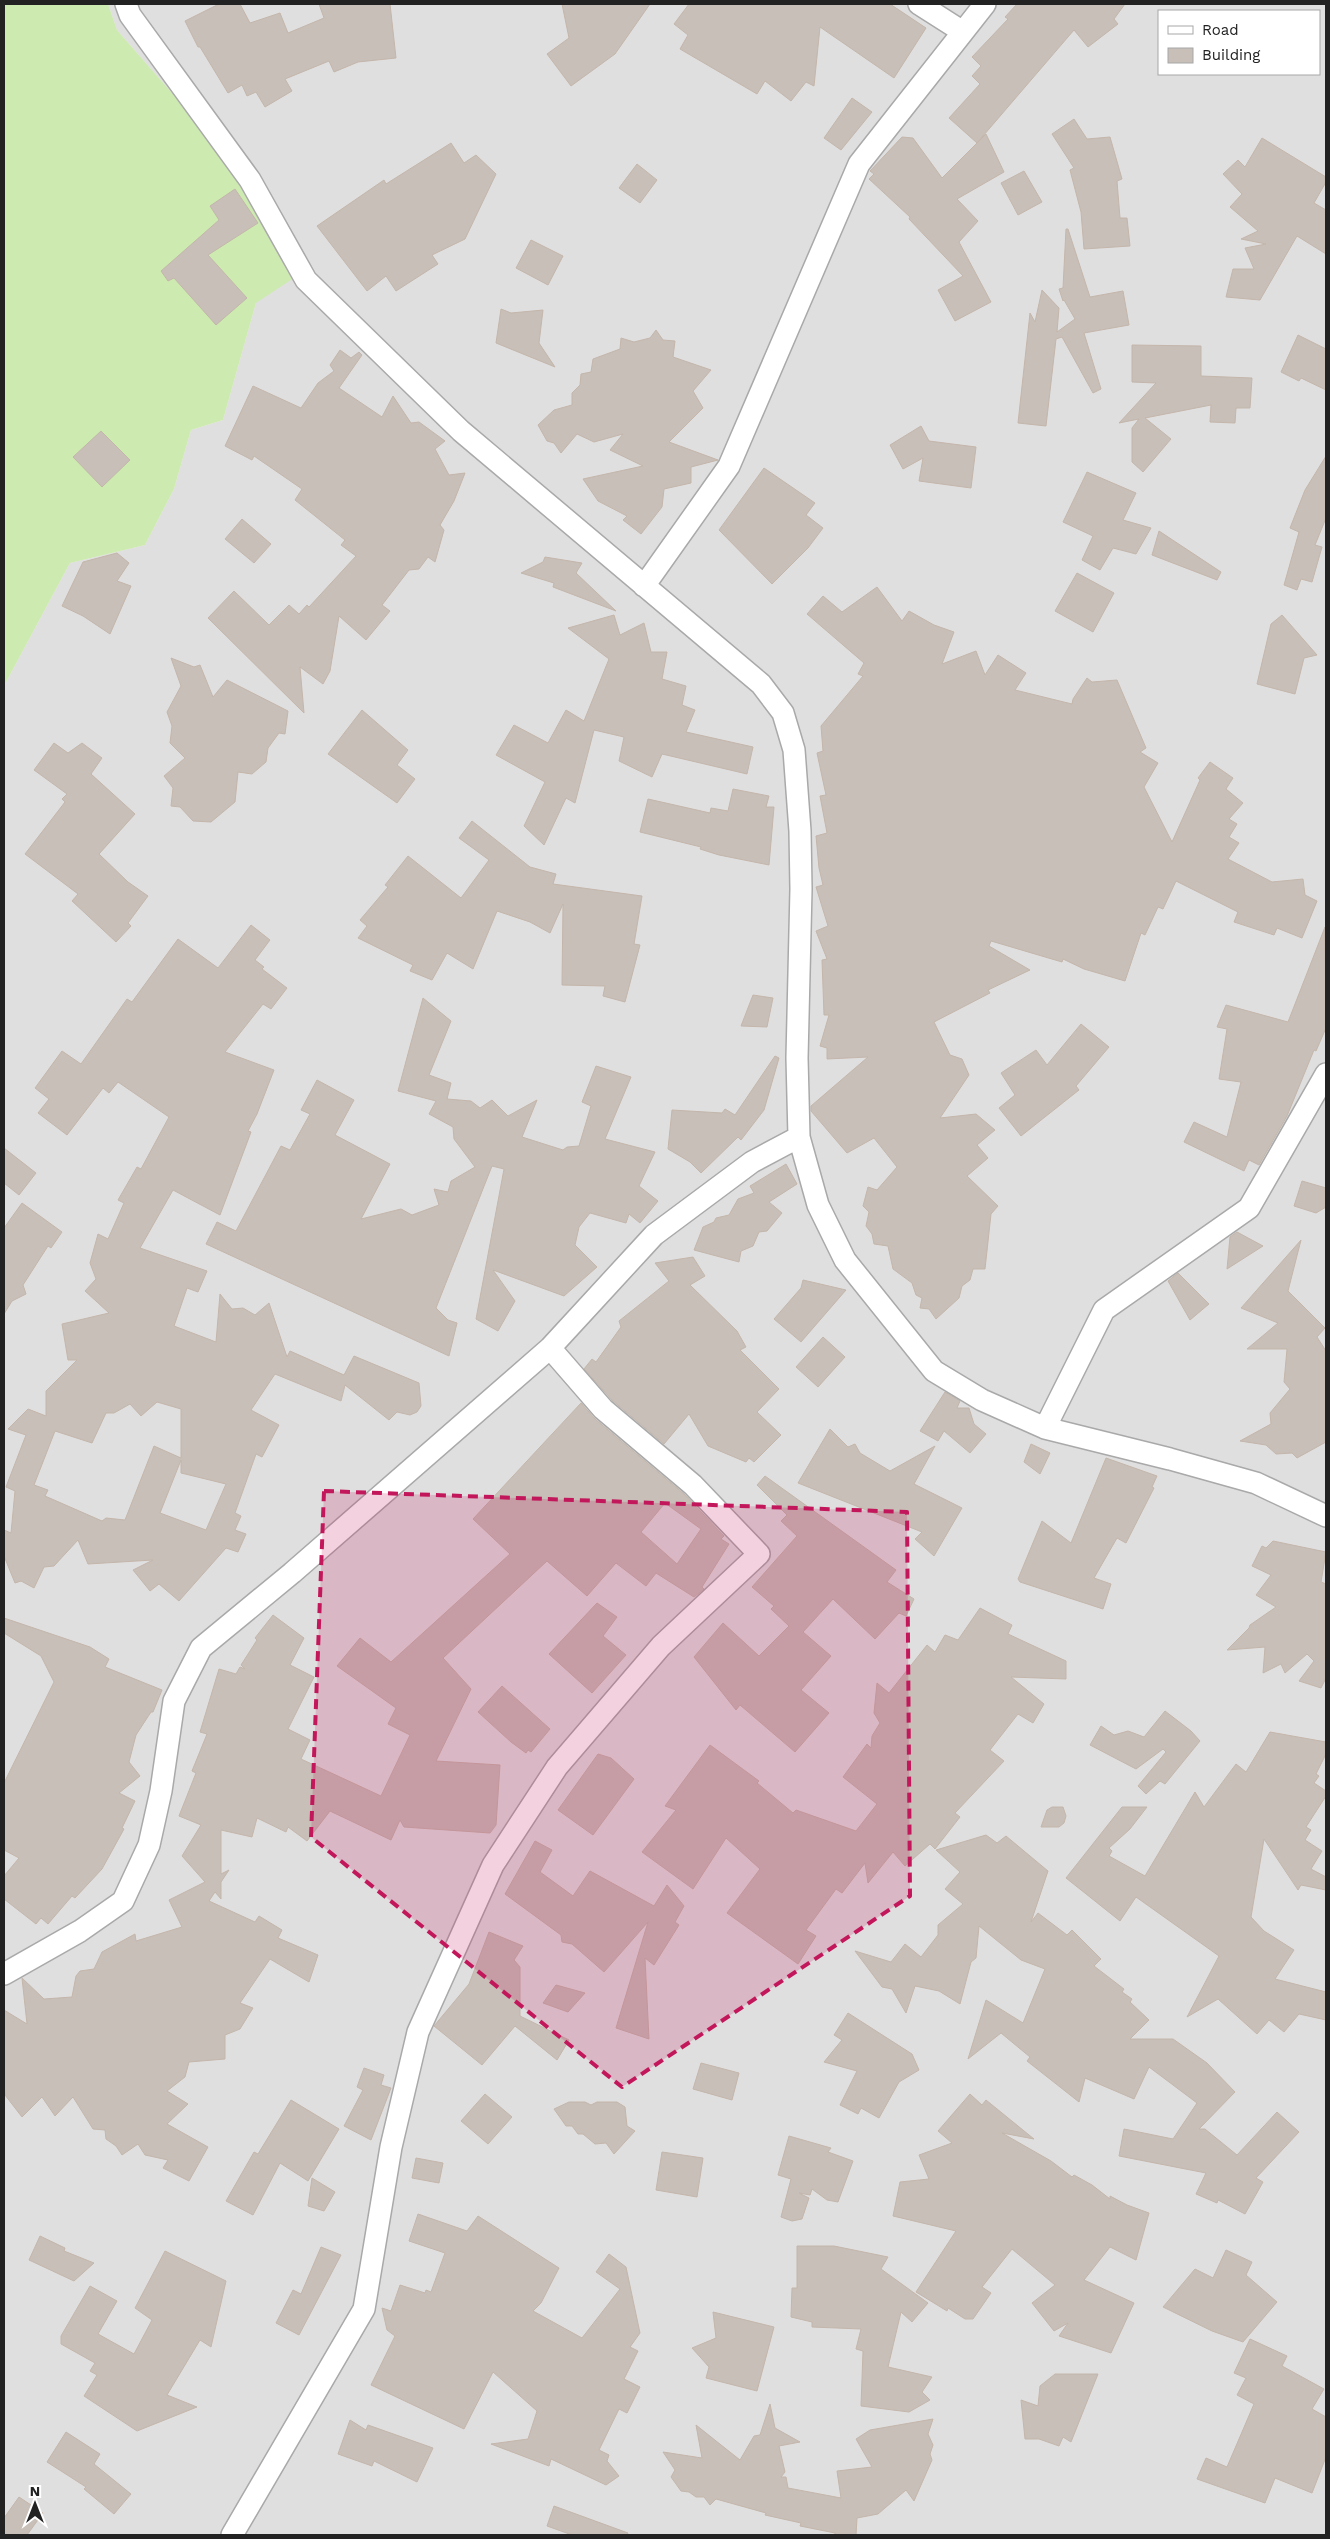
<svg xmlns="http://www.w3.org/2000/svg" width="1330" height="2539" viewBox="0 0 1330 2539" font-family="'Work Sans',sans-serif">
<rect width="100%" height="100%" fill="#f2efe9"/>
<path fill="#e0dfdf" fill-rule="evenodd" d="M 108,4 L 1326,4 L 1326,2535 L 4,2535 L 4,686 L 70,563 L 145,545 L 174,489 L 191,430 L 223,420 L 256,303 L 240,171 L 117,30 ZM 1159,11 L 1319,11 L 1319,74 L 1159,74 Z"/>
<path fill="#cdebb0" d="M 4,4 L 108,4 L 117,30 L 240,171 L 297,276 L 256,303 L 223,420 L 191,430 L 174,489 L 145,545 L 70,563 L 4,686 Z"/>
<path fill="#c7bfb8" stroke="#c4b6ab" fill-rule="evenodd" d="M 219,4 L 240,4 L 250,23 L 280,13 L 288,33 L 324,18 L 319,4 L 390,4 L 396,58 L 358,62 L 334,72 L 329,61 L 285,79 L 292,91 L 265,107 L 256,92 L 247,96 L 242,85 L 228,93 L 200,47 L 198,47 L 185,21 Z
M 562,4 L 650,4 L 615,54 L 571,86 L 547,54 L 569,38 Z
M 689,4 L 890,4 L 926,28 L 894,78 L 820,27 L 814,86 L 806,82 L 791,101 L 765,81 L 757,94 L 680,49 L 688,35 L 674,24 Z
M 1017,4 L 1125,4 L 1114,19 L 1118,24 L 1088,47 L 1074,30 L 977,143 L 949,118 L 980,84 L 972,76 L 981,66 L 972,57 L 1008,19 L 1005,17 Z
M 852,98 L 872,112 L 841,150 L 824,138 Z
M 1074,119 L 1087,139 L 1110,137 L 1122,179 L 1117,181 L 1120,218 L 1127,218 L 1130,246 L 1084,249 L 1081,212 L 1070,170 L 1074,168 L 1052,134 Z
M 986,134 L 1004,172 L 957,199 L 978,221 L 959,242 L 991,302 L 955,321 L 938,290 L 963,276 L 909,219 L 910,217 L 869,179 L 874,174 L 870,171 L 902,137 L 913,138 L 942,178 Z
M 1262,138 L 1326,177 L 1326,182 L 1314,203 L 1326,210 L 1326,254 L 1297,236 L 1260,300 L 1226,297 L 1233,269 L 1254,269 L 1245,248 L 1266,244 L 1241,239 L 1258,231 L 1230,207 L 1242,194 L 1223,174 L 1238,160 L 1245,167 Z
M 451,143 L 464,163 L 476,155 L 496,174 L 465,239 L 432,255 L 438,264 L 396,291 L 386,276 L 367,291 L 317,226 L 384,180 L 386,184 Z
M 637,164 L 657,180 L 640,203 L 619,188 Z
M 1024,171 L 1042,202 L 1018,215 L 1001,183 Z
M 235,189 L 258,223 L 208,255 L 247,298 L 216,325 L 174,278 L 168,281 L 161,271 L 219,220 L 210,206 Z
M 1066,229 L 1068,229 L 1090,297 L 1123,291 L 1129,325 L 1084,333 L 1101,389 L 1093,393 L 1062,337 L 1056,339 L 1046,426 L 1018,423 L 1030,313 L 1035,322 L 1042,290 L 1059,308 L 1057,332 L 1075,319 L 1064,300 L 1063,301 L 1059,289 L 1063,288 Z
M 531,240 L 563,256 L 548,285 L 516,268 Z
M 501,309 L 511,313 L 543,310 L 539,343 L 555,367 L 496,343 Z
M 656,330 L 663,340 L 675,341 L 673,357 L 711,370 L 693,391 L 703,408 L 669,442 L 718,460 L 691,467 L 691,483 L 664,489 L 662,507 L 641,534 L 623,520 L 627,516 L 598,501 L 583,479 L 643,466 L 610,450 L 623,434 L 594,442 L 577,434 L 561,453 L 554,443 L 547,441 L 538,425 L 554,410 L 572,405 L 572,393 L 580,385 L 581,374 L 591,372 L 593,359 L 620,349 L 621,338 L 634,342 L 650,338 Z
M 1298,335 L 1326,349 L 1326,390 L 1301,378 L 1299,381 L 1281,372 Z
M 1132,345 L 1201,346 L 1201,376 L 1252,378 L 1250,408 L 1236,408 L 1235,423 L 1210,422 L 1211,405 L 1145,418 L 1171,439 L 1143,472 L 1132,462 L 1132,428 L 1139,419 L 1119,423 L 1156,383 L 1132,382 Z
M 340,350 L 351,358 L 359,352 L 362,355 L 339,388 L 382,417 L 393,396 L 411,423 L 419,422 L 445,441 L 435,449 L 449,475 L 465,473 L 454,501 L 440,525 L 444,530 L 435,562 L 428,557 L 419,569 L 409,570 L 382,605 L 390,611 L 366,640 L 339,616 L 330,671 L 323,684 L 300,667 L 304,713 L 208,618 L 234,591 L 269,625 L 289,605 L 299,614 L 307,605 L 309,607 L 356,556 L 341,545 L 345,540 L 295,500 L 302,489 L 254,456 L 252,460 L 225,446 L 253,386 L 301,408 L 318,383 L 334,371 L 330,365 Z
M 921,426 L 929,441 L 976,447 L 971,488 L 919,481 L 923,458 L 903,469 L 890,445 Z
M 101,431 L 130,460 L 102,487 L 73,457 Z
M 1326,456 L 1326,518 L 1315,545 L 1322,547 L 1312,582 L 1301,579 L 1297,590 L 1284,585 L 1299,532 L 1290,528 L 1305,490 Z
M 764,468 L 815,503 L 806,515 L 823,528 L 808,548 L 772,584 L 719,530 Z
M 1087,472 L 1136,493 L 1123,520 L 1151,528 L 1136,554 L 1113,548 L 1100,570 L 1082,560 L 1093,536 L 1063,522 Z
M 242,519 L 271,544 L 254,563 L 225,539 Z
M 1159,531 L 1221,572 L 1217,580 L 1152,555 Z
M 117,553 L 129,563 L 117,581 L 131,586 L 110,634 L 83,616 L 62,606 L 83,562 Z
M 545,557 L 582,563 L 576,573 L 616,611 L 553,587 L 554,583 L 521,573 L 543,562 Z
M 1077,573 L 1114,593 L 1093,632 L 1055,611 Z
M 877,587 L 902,621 L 909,611 L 934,625 L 954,632 L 942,664 L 976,651 L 985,675 L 998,655 L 1026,673 L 1015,690 L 1072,704 L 1073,699 L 1087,678 L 1092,682 L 1117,680 L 1146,748 L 1140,752 L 1158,763 L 1144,787 L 1172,842 L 1200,780 L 1198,778 L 1210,762 L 1233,778 L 1226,789 L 1243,803 L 1229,819 L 1237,824 L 1229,837 L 1239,843 L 1228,859 L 1272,882 L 1303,879 L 1305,895 L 1317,901 L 1302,938 L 1277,928 L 1274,935 L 1234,922 L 1238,912 L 1176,881 L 1163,909 L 1158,907 L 1145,935 L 1141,933 L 1125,981 L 1084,969 L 1063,959 L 1062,962 L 991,941 L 989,946 L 1030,970 L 988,990 L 990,993 L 934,1022 L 950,1055 L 962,1059 L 969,1075 L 940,1118 L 976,1114 L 995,1130 L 977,1145 L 988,1158 L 967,1176 L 998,1206 L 991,1214 L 985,1269 L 973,1269 L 970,1280 L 962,1286 L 959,1298 L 936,1319 L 929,1309 L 920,1308 L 922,1298 L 916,1295 L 912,1283 L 893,1269 L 888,1246 L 874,1244 L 872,1234 L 866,1226 L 869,1212 L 863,1206 L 868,1187 L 877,1190 L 897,1167 L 874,1138 L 847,1153 L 811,1111 L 811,1106 L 868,1057 L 827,1059 L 827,1048 L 820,1046 L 829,1015 L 824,1015 L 822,960 L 827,959 L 816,931 L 828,926 L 816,887 L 823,885 L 819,868 L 816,836 L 827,833 L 820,796 L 826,795 L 817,753 L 823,751 L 821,726 L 863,676 L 858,674 L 864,663 L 807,614 L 823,596 L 842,612 Z
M 614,615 L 620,635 L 644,623 L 651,652 L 667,652 L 662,679 L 686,686 L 682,705 L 695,710 L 686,732 L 753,747 L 747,774 L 662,754 L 652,777 L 619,761 L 624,737 L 594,730 L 575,803 L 566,798 L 544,845 L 524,826 L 545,782 L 496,755 L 514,725 L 548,743 L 566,710 L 584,721 L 609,659 L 568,628 Z
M 1282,615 L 1317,655 L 1304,658 L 1295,694 L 1257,684 L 1271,624 Z
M 171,658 L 194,667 L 200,665 L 213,697 L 227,680 L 288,711 L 285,734 L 279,733 L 268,748 L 266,762 L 252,774 L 238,772 L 235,802 L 211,822 L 193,821 L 180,807 L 171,806 L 173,788 L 164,776 L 185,758 L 170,743 L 172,726 L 167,712 L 181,686 Z
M 362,710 L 408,750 L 397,765 L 415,779 L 397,803 L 328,754 Z
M 54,743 L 68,753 L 82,743 L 102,758 L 91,774 L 135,814 L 99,854 L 128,882 L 148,896 L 128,923 L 131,926 L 116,942 L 72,901 L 78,894 L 25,854 L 65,802 L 62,799 L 67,794 L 34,770 Z
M 733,789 L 769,796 L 766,807 L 774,807 L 769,865 L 719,855 L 700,849 L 701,847 L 640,832 L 648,799 L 710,813 L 711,808 L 728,811 Z
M 472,821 L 530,867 L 556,874 L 553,884 L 642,896 L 634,944 L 640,945 L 625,1002 L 603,996 L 605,986 L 562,985 L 563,904 L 550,933 L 530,922 L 497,911 L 473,969 L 447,953 L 432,980 L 410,971 L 413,965 L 358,938 L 367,926 L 360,920 L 388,887 L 385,885 L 408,856 L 461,898 L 489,860 L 459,838 Z
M 251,925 L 270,940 L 255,960 L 264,967 L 262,969 L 287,988 L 271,1009 L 263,1004 L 225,1052 L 274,1070 L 257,1114 L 248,1131 L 251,1132 L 220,1215 L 173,1190 L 140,1248 L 207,1271 L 198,1292 L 187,1288 L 174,1326 L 216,1342 L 220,1294 L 232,1309 L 243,1308 L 255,1315 L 269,1303 L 287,1357 L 290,1351 L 344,1375 L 354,1356 L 419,1383 L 421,1406 L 417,1412 L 410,1415 L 397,1412 L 389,1420 L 345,1385 L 341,1401 L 275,1374 L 251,1410 L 279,1425 L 262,1457 L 256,1454 L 235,1513 L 241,1516 L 235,1530 L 246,1534 L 238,1552 L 226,1548 L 179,1601 L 159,1584 L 150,1591 L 133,1570 L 153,1560 L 88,1564 L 78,1540 L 54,1566 L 44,1567 L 34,1588 L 21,1581 L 15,1583 L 4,1556 L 4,1530 L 11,1533 L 15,1491 L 6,1487 L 26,1435 L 8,1429 L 28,1409 L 46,1416 L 46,1391 L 77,1360 L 68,1360 L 62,1324 L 109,1313 L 85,1291 L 96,1279 L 90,1263 L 98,1234 L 108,1239 L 124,1203 L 118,1200 L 137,1167 L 141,1169 L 169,1117 L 118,1082 L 109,1093 L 103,1088 L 67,1135 L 38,1113 L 49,1099 L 35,1088 L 62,1051 L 81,1064 L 127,999 L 132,1002 L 178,939 L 218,968 ZM 157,1402 L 181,1409 L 181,1458 L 154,1446 L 125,1520 L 106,1518 L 102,1521 L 45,1496 L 48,1490 L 34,1485 L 55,1431 L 92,1443 L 106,1413 L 114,1413 L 130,1404 L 141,1416 ZM 181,1460 L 181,1473 L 226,1484 L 206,1530 L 160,1513 Z
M 1325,927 L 1326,1028 L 1316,1051 L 1314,1050 L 1287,1116 L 1259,1165 L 1249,1160 L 1244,1171 L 1184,1142 L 1194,1122 L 1227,1137 L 1241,1082 L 1219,1079 L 1227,1029 L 1217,1027 L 1226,1005 L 1288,1022 Z
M 753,995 L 773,998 L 767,1027 L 741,1026 Z
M 423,998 L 451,1021 L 429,1075 L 451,1083 L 447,1099 L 471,1101 L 480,1108 L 492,1100 L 508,1116 L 537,1100 L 522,1137 L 563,1150 L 567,1147 L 579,1146 L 591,1106 L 582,1102 L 596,1066 L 631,1077 L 605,1139 L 655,1152 L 639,1186 L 658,1201 L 640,1223 L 629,1214 L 626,1223 L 590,1213 L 579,1227 L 575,1245 L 597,1267 L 564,1296 L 493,1270 L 515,1301 L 498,1331 L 476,1319 L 504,1169 L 492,1166 L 436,1308 L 448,1320 L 457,1323 L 449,1356 L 206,1244 L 217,1222 L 236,1231 L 281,1146 L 290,1150 L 310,1114 L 301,1110 L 317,1080 L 354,1100 L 335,1135 L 390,1164 L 361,1219 L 401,1209 L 412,1215 L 439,1205 L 434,1189 L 448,1192 L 451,1181 L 475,1167 L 454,1139 L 453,1127 L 429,1114 L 436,1101 L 398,1091 Z
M 1081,1024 L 1109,1047 L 1076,1086 L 1079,1090 L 1021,1136 L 999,1108 L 1015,1095 L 1001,1073 L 1036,1050 L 1047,1065 Z
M 775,1056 L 779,1058 L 764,1110 L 741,1140 L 738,1137 L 701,1173 L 690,1162 L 668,1149 L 672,1110 L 722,1113 L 725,1109 L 735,1115 Z
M 4,1148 L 36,1173 L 19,1195 L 4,1183 Z
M 786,1164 L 797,1184 L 769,1202 L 782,1213 L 767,1231 L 759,1232 L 753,1246 L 741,1251 L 739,1262 L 694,1250 L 703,1227 L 714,1222 L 716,1218 L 729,1215 L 738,1199 L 754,1193 L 750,1186 Z
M 1302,1181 L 1326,1188 L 1326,1207 L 1316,1213 L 1294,1206 Z
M 22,1203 L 62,1232 L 51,1248 L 48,1246 L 23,1285 L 26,1294 L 12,1301 L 4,1314 L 4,1228 Z
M 1237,1232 L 1263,1246 L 1227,1269 L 1230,1237 Z
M 1301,1240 L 1288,1291 L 1325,1328 L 1317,1337 L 1326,1351 L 1326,1442 L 1297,1458 L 1292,1453 L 1276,1454 L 1266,1445 L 1240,1441 L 1271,1424 L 1270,1413 L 1290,1389 L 1284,1382 L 1287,1349 L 1247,1349 L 1278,1323 L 1241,1308 Z
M 693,1257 L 705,1276 L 690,1285 L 737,1331 L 746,1347 L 740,1350 L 779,1389 L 757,1412 L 781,1435 L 754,1462 L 749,1458 L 746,1462 L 708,1446 L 689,1414 L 664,1444 L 612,1400 L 584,1369 L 592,1359 L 596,1362 L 621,1327 L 619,1321 L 669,1281 L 655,1263 Z
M 1178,1273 L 1209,1304 L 1190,1320 L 1168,1281 Z
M 803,1280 L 846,1290 L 801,1342 L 774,1319 L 801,1288 Z
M 823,1337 L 845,1357 L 818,1387 L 796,1367 Z
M 945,1392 L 960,1401 L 957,1408 L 969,1408 L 974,1424 L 986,1434 L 970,1453 L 944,1431 L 938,1441 L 920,1431 Z
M 581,1403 L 595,1419 L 684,1494 L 724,1536 L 721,1539 L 729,1544 L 702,1587 L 704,1589 L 694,1597 L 656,1573 L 646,1586 L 616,1563 L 587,1596 L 547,1561 L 443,1658 L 471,1689 L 436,1761 L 500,1765 L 496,1825 L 490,1833 L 404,1827 L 400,1820 L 391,1840 L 330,1811 L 307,1841 L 288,1827 L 286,1832 L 257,1818 L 252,1837 L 221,1830 L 221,1874 L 229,1870 L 221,1882 L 221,1899 L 215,1892 L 209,1901 L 255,1922 L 259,1916 L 282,1930 L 278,1938 L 318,1955 L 309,1982 L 270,1959 L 240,2003 L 253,2008 L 240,2029 L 225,2035 L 225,2059 L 189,2062 L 185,2077 L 167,2091 L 188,2104 L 167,2124 L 208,2147 L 189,2181 L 163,2168 L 168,2160 L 145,2155 L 138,2144 L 122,2155 L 116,2146 L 106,2139 L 105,2130 L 93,2129 L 73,2097 L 55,2116 L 42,2097 L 22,2117 L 5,2095 L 4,2084 L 4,2010 L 27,2024 L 22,1978 L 44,1999 L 72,1997 L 76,1976 L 80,1971 L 94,1969 L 102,1952 L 135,1934 L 136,1941 L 182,1927 L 169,1900 L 205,1882 L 182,1856 L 201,1825 L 179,1816 L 196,1773 L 192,1771 L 207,1734 L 200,1732 L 219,1669 L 236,1674 L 240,1667 L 245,1669 L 241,1665 L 257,1640 L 255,1638 L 273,1615 L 304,1638 L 290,1665 L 314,1677 L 288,1729 L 310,1740 L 301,1759 L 381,1796 L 410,1735 L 388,1724 L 396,1708 L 337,1666 L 360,1638 L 391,1662 L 510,1554 L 473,1519 ZM 665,1503 L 701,1529 L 677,1564 L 641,1532 Z
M 830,1429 L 848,1447 L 855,1444 L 860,1453 L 890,1471 L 935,1446 L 914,1484 L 962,1508 L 934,1556 L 915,1539 L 922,1532 L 798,1483 Z
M 1031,1444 L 1050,1453 L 1040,1474 L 1024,1462 Z
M 1106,1458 L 1157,1476 L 1152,1487 L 1154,1488 L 1126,1543 L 1117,1538 L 1094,1578 L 1111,1584 L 1103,1609 L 1020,1582 L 1018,1579 L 1042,1521 L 1071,1543 Z
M 765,1476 L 896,1570 L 887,1582 L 914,1599 L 906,1616 L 899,1613 L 875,1639 L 833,1599 L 803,1632 L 831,1656 L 801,1690 L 829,1713 L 795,1752 L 740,1705 L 736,1710 L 694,1657 L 723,1623 L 759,1656 L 789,1626 L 771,1609 L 774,1606 L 752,1587 L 797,1536 L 781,1521 L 787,1515 L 757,1485 Z
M 1273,1541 L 1326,1552 L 1321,1582 L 1326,1584 L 1326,1678 L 1321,1688 L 1299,1681 L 1314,1661 L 1307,1654 L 1285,1673 L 1281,1664 L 1263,1673 L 1265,1647 L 1227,1650 L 1249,1628 L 1250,1625 L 1276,1607 L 1256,1595 L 1271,1575 L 1252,1566 L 1262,1546 L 1266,1548 Z
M 597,1603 L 617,1617 L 603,1636 L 626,1655 L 592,1693 L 549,1654 Z
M 980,1608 L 1012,1625 L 1008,1634 L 1066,1661 L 1066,1679 L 1011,1677 L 1044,1704 L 1033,1723 L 1018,1714 L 990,1750 L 1004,1761 L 955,1813 L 960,1817 L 935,1849 L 930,1844 L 905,1866 L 893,1852 L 868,1883 L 865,1863 L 842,1893 L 836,1889 L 806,1930 L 816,1936 L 798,1964 L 727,1913 L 760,1869 L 726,1838 L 693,1889 L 642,1852 L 676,1810 L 665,1806 L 710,1745 L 759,1781 L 757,1783 L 793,1813 L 796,1810 L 856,1831 L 877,1804 L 843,1777 L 867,1744 L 871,1748 L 872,1736 L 880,1723 L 874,1713 L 877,1683 L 889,1693 L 927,1645 L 935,1652 L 945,1635 L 958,1640 Z
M 4,1618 L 90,1647 L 109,1659 L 105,1667 L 162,1690 L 153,1712 L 151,1712 L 136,1735 L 129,1762 L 140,1776 L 119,1793 L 135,1801 L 122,1828 L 124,1829 L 102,1869 L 75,1898 L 72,1896 L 48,1924 L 41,1918 L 36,1924 L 4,1899 L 4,1876 L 19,1858 L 4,1850 L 4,1783 L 54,1682 L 41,1656 L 4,1633 Z
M 502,1686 L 550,1729 L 531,1752 L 528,1750 L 526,1753 L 511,1742 L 478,1712 Z
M 1165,1711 L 1191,1731 L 1200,1741 L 1165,1784 L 1160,1781 L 1146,1794 L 1138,1786 L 1166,1752 L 1163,1749 L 1136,1769 L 1090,1745 L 1101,1726 L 1114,1735 L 1128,1731 L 1144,1737 Z
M 1270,1732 L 1326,1742 L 1326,1754 L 1316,1774 L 1319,1776 L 1314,1783 L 1326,1791 L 1326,1796 L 1306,1827 L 1311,1830 L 1305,1840 L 1322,1851 L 1311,1869 L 1326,1877 L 1326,1890 L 1301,1885 L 1298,1890 L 1264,1839 L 1251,1917 L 1264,1931 L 1294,1950 L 1275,1979 L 1326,1992 L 1326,2020 L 1299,2014 L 1284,2032 L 1269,2020 L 1257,2034 L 1218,1999 L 1187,2017 L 1219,1956 L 1136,1897 L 1120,1921 L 1066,1878 L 1122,1807 L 1147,1807 L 1130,1829 L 1109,1848 L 1112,1851 L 1109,1856 L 1145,1876 L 1195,1792 L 1204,1807 L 1236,1764 L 1246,1772 Z
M 598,1754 L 611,1758 L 634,1779 L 593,1835 L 558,1810 Z
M 1052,1807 L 1063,1807 L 1066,1816 L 1064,1823 L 1059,1827 L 1041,1827 L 1047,1810 Z
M 986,1835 L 997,1843 L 1006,1836 L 1048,1871 L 1031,1922 L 1038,1913 L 1067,1935 L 1072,1930 L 1101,1959 L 1094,1966 L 1124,1989 L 1122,1992 L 1132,1999 L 1130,2002 L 1149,2020 L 1130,2039 L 1173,2039 L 1207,2063 L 1235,2092 L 1199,2129 L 1205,2129 L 1237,2155 L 1277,2112 L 1299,2132 L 1256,2178 L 1263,2182 L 1245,2214 L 1218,2200 L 1217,2203 L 1196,2194 L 1206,2173 L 1119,2156 L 1124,2129 L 1173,2139 L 1197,2103 L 1149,2067 L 1134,2099 L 1085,2078 L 1079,2102 L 1027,2061 L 1030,2057 L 1001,2033 L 968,2059 L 986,2000 L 1023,2023 L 1045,1969 L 1021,1960 L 979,1926 L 976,1958 L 971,1962 L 960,2004 L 939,1991 L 915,1986 L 906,2013 L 892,1989 L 882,1987 L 855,1951 L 891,1962 L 905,1944 L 921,1957 L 938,1935 L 938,1925 L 963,1904 L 945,1889 L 960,1872 L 936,1850 Z
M 535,1841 L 552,1850 L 540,1872 L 573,1896 L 590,1871 L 654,1906 L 667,1885 L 684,1906 L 675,1922 L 679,1925 L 654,1965 L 645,1958 L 649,2039 L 616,2028 L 648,1922 L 604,1972 L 572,1944 L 562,1942 L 561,1935 L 505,1894 Z
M 489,1932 L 523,1946 L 514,1960 L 520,1967 L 520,2016 L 569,2040 L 557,2060 L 515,2026 L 482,2065 L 434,2026 L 469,1984 Z
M 556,1985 L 585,1993 L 568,2012 L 543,2003 Z
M 848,2013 L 912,2054 L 919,2070 L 899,2082 L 879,2118 L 861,2108 L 858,2114 L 840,2105 L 857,2071 L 824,2062 L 842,2040 L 834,2035 Z
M 701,2063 L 739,2073 L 732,2100 L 693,2089 Z
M 364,2068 L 384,2075 L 381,2085 L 391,2088 L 371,2140 L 344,2126 L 363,2090 L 357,2087 Z
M 485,2094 L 512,2117 L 488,2144 L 461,2121 Z
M 970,2094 L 982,2105 L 986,2100 L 1034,2139 L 1002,2133 L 1051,2161 L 1072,2177 L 1074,2175 L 1092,2185 L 1110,2199 L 1110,2196 L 1127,2205 L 1149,2213 L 1136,2260 L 1110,2247 L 1084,2280 L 1134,2303 L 1111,2353 L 1059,2336 L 1068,2323 L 1054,2331 L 1032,2303 L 1055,2285 L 1012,2249 L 982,2287 L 991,2293 L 973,2319 L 965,2319 L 948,2308 L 947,2311 L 916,2292 L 956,2231 L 893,2216 L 900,2182 L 929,2179 L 919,2155 L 952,2143 L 938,2131 Z
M 291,2100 L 339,2129 L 308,2181 L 280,2163 L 253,2215 L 226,2201 L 254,2152 L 258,2154 Z
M 569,2102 L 585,2102 L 591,2105 L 597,2102 L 617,2102 L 625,2107 L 627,2126 L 635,2131 L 614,2154 L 606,2143 L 595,2144 L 583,2134 L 578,2134 L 572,2126 L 566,2126 L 554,2109 Z
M 789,2136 L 831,2148 L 828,2152 L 853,2161 L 838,2202 L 827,2200 L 812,2189 L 810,2195 L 799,2193 L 809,2198 L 802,2219 L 792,2221 L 781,2217 L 791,2179 L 778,2175 Z
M 662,2152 L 703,2158 L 697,2197 L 656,2190 Z
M 416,2158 L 443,2163 L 439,2183 L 412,2178 Z
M 312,2178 L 335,2192 L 324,2211 L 308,2206 Z
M 418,2214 L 467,2231 L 478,2216 L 559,2268 L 541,2303 L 533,2311 L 582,2338 L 620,2289 L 596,2272 L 609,2254 L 626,2267 L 640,2333 L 630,2347 L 638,2351 L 624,2379 L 640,2387 L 627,2413 L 619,2409 L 599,2450 L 609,2455 L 607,2461 L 619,2476 L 606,2485 L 551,2459 L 549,2466 L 491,2444 L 528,2439 L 537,2411 L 493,2372 L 464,2429 L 371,2385 L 395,2336 L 387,2330 L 382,2308 L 391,2311 L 400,2285 L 425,2293 L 426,2290 L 431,2292 L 445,2253 L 409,2241 Z
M 40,2236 L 65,2248 L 64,2251 L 94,2263 L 74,2281 L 29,2260 Z
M 797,2246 L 834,2246 L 888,2257 L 881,2269 L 928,2303 L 912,2322 L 901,2312 L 888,2367 L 932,2377 L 922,2392 L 930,2400 L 909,2412 L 861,2406 L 863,2351 L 856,2349 L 861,2329 L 812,2327 L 812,2322 L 791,2317 L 792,2288 L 797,2288 Z
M 321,2247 L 341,2255 L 299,2335 L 276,2323 L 293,2290 L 301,2294 Z
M 1226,2250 L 1252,2262 L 1246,2275 L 1277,2302 L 1243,2342 L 1212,2331 L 1163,2307 L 1195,2269 L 1213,2278 Z
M 165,2251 L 226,2281 L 211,2347 L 200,2340 L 167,2395 L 197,2407 L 137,2431 L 84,2396 L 97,2375 L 90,2371 L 95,2363 L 61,2344 L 61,2336 L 90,2286 L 117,2301 L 98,2334 L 134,2354 L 152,2320 L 135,2308 Z
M 713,2312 L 774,2327 L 757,2391 L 706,2378 L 709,2367 L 692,2348 L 716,2338 Z
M 1250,2339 L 1287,2356 L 1282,2366 L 1324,2389 L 1312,2409 L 1326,2417 L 1326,2457 L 1312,2493 L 1275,2478 L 1265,2503 L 1197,2479 L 1206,2458 L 1227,2467 L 1254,2404 L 1237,2395 L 1246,2378 L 1234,2373 Z
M 1055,2374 L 1098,2374 L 1071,2442 L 1063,2437 L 1059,2446 L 1039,2439 L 1025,2439 L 1021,2400 L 1038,2406 L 1040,2386 Z
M 770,2404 L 775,2428 L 800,2442 L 779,2446 L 785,2472 L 781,2477 L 786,2477 L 788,2488 L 841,2498 L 837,2471 L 872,2467 L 856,2439 L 870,2430 L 933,2419 L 928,2434 L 933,2445 L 930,2454 L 932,2460 L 914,2501 L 906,2490 L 878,2514 L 857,2518 L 856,2535 L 835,2535 L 835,2533 L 800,2526 L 801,2523 L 765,2515 L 766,2513 L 716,2499 L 710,2505 L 704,2497 L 696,2497 L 689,2492 L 681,2491 L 671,2477 L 675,2470 L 663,2452 L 702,2458 L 696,2425 L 740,2460 L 754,2436 L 760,2435 Z
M 350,2420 L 366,2430 L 368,2425 L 433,2448 L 417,2482 L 374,2461 L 372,2466 L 338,2454 Z
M 66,2432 L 100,2454 L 94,2464 L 131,2494 L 114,2514 L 84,2489 L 86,2487 L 47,2462 Z
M 19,2497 L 43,2513 L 27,2535 L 4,2535 L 4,2518 Z
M 554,2506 L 628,2533 L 627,2535 L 572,2535 L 547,2526 Z"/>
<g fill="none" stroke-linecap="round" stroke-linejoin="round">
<g stroke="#a9a9a9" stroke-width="24">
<path id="street" d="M 126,4 L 130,15 L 250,180 L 306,280 L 461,431 L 761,684 L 783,713 L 794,750 L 800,831 L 801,889 L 797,1058 L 799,1137 L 818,1205 L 845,1260 L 934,1371 L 982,1400 L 1045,1428 L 1170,1459 L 1256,1483 L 1326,1516
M 919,4 L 963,32
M 644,586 L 729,466 L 859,164 L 985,4
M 1045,1428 L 1104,1310 L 1249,1208 L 1326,1074
M 4,1974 L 80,1931 L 123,1901 L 149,1845 L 161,1791 L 174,1701 L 201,1648 L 292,1573 L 550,1348 L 654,1235 L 752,1162 L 799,1137
M 232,2535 L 364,2309 L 391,2147 L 418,2032 L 493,1865 L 557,1767 L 661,1646 L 759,1554 L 693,1485 L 603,1409 L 550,1348"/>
</g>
<use href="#street" stroke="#fff" stroke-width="21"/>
</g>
<path fill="#c2185b" fill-opacity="0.2" stroke="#c2185b" stroke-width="4" stroke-dasharray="10 6" stroke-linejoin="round" d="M 324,1491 L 907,1512 L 910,1896 L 622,2087 L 311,1837 Z"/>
<rect width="1330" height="2539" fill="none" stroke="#222222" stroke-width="10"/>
<rect x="1158" y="10" width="162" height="65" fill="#ffffff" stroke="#a7a7a7"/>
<rect x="1168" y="26" width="25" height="8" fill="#ffffff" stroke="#a7a7a7"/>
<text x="1202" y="35" font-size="15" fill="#222222">Road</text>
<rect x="1168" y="48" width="25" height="15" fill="#c7bfb8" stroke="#a7a7a7"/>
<text x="1202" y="60" font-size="15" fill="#222222">Building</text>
<g transform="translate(35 2504)" stroke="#ffffff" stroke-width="4" paint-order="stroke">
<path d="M0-4L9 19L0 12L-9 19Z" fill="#222222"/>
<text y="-8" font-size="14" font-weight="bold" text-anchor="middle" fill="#222222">N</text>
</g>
</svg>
